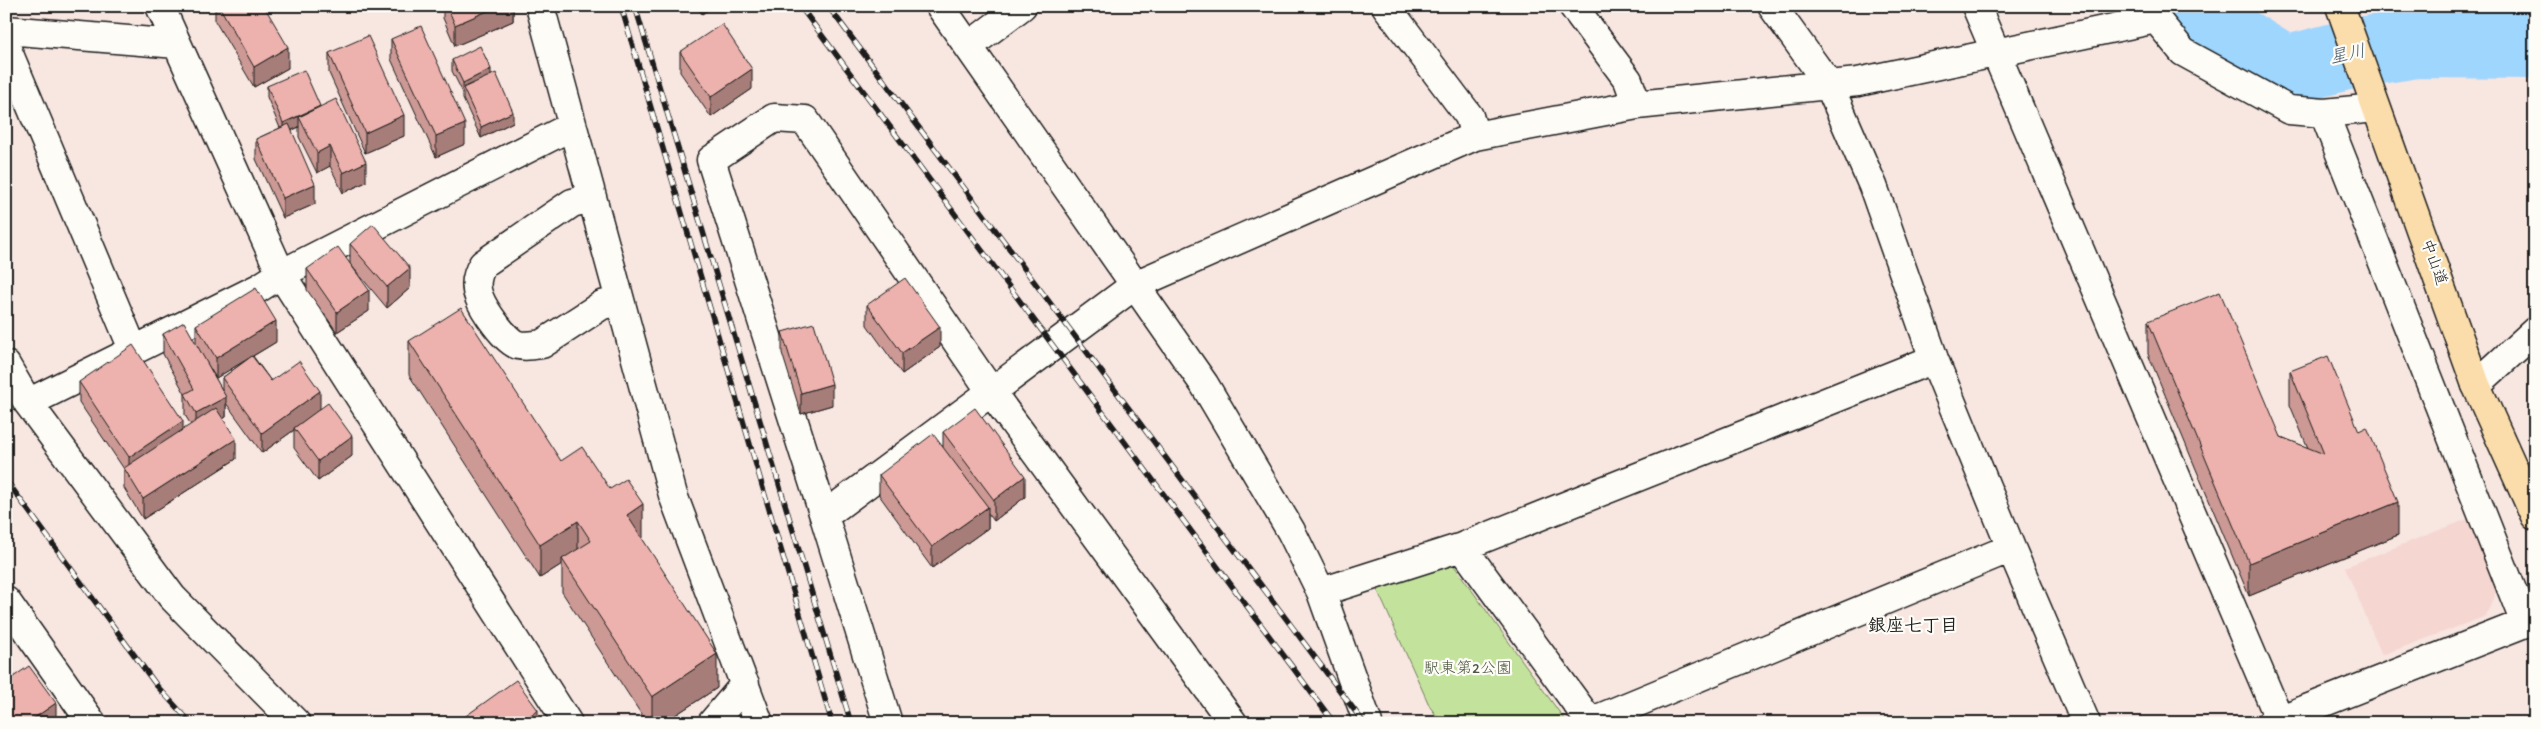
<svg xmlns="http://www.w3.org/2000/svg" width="2541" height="729" viewBox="0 0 2541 729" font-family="'Gochi Hand','Klee One',sans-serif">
<rect width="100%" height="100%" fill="#f8e6e1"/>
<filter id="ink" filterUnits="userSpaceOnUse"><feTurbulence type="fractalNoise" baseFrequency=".02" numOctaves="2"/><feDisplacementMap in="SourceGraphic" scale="10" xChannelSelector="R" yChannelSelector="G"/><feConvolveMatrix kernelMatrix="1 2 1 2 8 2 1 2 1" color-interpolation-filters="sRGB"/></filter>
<g filter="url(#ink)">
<path fill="#f5d6d1" d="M 2473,517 L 2499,584 L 2486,616 L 2382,655 L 2345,567 Z"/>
<path fill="#c3e39c" stroke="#70805c" d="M 1450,560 L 1567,723 L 1442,723 L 1430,707 L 1376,587 Z"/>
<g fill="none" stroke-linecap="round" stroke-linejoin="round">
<path stroke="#9fd6fe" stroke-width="70" d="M 2179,6 L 2285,71 L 2354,53 L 2417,43 L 2535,44"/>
<g stroke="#1c1c1c" stroke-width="31">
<path id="minor" d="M 160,6 L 281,274 L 568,723
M 540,6 L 673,495 L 759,723
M 940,6 L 1204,384 L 1291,531 L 1321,592 L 1368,723
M 1386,6 L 1469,116 L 1475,136
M 1573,6 L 1628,80 L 1637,105
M 1772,6 L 1829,85 L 1873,186 L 1934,359 L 2011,548 L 2086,723
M 1976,6 L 2281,723
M 6,30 L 177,44
M 969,46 L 1022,6
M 6,47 L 133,349
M 2324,113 L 2525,623
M 592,198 L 572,203 L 483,264 C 477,274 474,285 479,297 C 484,310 505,341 518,345 C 526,347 535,345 542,344 L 602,305 L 620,301
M 6,365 L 28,403 L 172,597 L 296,723
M 2476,385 L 2535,331
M 28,403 L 259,288 L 281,274 L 572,126
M 824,516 L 711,160 L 774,118 L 805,120 L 992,393 L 1233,723
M 1462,547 L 1591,723
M 1321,592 L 1462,547 L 1934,359
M 6,601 L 92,723
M 1590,722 L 2011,548
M 712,723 L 745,684
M 888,723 L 824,516 L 1135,285 L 1475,136 L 1637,105 L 1858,82 L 2156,19 L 2183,52 L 2289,110 L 2324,113 L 2376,108
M 2271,723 L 2535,619"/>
</g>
<g stroke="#1c1c1c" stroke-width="31">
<path id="highway" d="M 2340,6 L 2476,385 L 2535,516"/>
</g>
<use href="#minor" stroke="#fdfcf7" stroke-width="28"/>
<use href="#highway" stroke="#faddab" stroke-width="28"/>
<g stroke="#1c1c1c" stroke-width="5.5">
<path id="rail" d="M 621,6 L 832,723
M 635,6 L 851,723
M 800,6 L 1334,723
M 828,6 L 1364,723
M 6,480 L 157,686 L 191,723"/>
</g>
<use href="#rail" stroke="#fdfcf7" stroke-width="4" stroke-dasharray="11" stroke-linecap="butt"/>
</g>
<path fill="#cc9995" stroke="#1c1c1c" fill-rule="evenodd" d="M 215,6 L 264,6 L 288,68 L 254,87 L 215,21 Z
M 443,6 L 513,6 L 513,21 L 455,46 L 443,18 Z
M 696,6 L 713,6 L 702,14 Z
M 391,39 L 465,144 L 436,157 L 391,59 Z
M 680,52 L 752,89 L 711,117 L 680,72 Z
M 329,53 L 404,136 L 365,153 L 329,73 Z
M 452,60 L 491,75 L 513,122 L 481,138 L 463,99 L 463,93 L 452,71 Z
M 267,86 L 320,106 L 366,182 L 343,193 L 330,166 L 317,173 L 299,137 L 299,127 L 291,131 L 315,204 L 283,218 L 256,159 L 256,139 L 280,128 L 267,97 Z
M 350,244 L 410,288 L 387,308 L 351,265 L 369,311 L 337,332 L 307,290 L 307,269 L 350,264 Z
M 867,305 L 940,347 L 902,374 L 867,325 Z
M 2148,321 L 2281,437 L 2308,448 L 2290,405 L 2290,371 L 2398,535 L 2249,596 L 2148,354 Z
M 196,325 L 276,342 L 253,356 L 271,381 L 320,409 L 352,456 L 318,481 L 294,448 L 294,430 L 262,453 L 226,403 L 226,417 L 223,419 L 236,459 L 143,519 L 124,488 L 124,469 L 79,402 L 79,382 L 183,430 L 191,425 L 185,415 L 185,394 L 163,354 L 163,334 L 196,343 ZM 249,358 L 222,378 L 222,390 L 206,362 L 216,378 Z
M 782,332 L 832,405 L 801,414 L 782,353 Z
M 409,341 L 561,461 L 610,489 L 643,538 L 642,538 L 717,688 L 663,723 L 647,723 L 562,592 L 562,564 L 540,578 L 409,375 Z
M 943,432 L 1025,497 L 994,521 L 988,513 L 988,528 L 932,568 L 879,495 L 879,475 L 943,448 Z"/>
<path fill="#a67d79" stroke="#1c1c1c" d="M 499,6 L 513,6 L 513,21 L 455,46 L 455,25 Z
M 702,6 L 713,6 L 702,14 Z
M 288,47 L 288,68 L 254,87 L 254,67 Z
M 491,69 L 491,80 L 463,89 L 463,83 Z
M 752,69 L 752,89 L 711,117 L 711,97 Z
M 321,107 L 299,117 L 299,127 L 283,134 L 283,123 Z
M 513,112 L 513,122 L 481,138 L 481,127 Z
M 404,115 L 404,136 L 365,153 L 365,133 Z
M 465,124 L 465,144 L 436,157 L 436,136 Z
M 330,146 L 330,166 L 317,173 L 317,153 Z
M 366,162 L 366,182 L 343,193 L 343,173 Z
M 315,184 L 315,204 L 283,218 L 283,198 Z
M 410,268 L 410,288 L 387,308 L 387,287 Z
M 369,290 L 369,311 L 337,332 L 337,312 Z
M 276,321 L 276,342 L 216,378 L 216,358 Z
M 940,327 L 940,347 L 902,374 L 902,353 Z
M 832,384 L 832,405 L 801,414 L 801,393 Z
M 320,391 L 320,412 L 294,428 L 294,430 L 262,453 L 262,433 Z
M 226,397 L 226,417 L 196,433 L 196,413 Z
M 183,421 L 183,442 L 129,478 L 129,457 Z
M 352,436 L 352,456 L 318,481 L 318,461 Z
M 236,439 L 236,459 L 143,519 L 143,499 Z
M 1025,476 L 1025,497 L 994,521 L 994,500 Z
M 2398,502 L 2398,535 L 2249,596 L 2249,563 Z
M 643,504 L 643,538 L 627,549 L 627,515 Z
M 988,507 L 988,528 L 932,568 L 932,547 Z
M 578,521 L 578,554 L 562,559 L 562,564 L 540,578 L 540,545 Z
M 717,654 L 717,688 L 663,723 L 652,723 L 652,697 Z
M 56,703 L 56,723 L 27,723 Z
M 538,710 L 538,723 L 519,723 Z"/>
<path fill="#edb2ad" stroke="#1c1c1c" d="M 219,6 L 264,6 L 288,47 L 254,67 Z
M 447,6 L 499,6 L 455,25 Z
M 722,24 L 752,69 L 711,97 L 680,52 Z
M 421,26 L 465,124 L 436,136 L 391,39 Z
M 368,36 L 404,115 L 365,133 L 329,53 Z
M 480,46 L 491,69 L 463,83 L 452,60 Z
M 304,70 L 320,106 L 283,123 L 267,86 Z
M 496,73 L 513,112 L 481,127 L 463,88 Z
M 336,99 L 366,162 L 343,173 L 330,146 L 317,153 L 299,117 Z
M 289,124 L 315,184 L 283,198 L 256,139 Z
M 373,224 L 410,268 L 387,287 L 350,244 Z
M 338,247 L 369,290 L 337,312 L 307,269 Z
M 905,278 L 940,327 L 902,353 L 867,305 Z
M 256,288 L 276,321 L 216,358 L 196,325 Z
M 2220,292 L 2281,437 L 2324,454 L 2290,371 L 2328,356 L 2359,431 L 2367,427 L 2398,502 L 2249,563 L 2148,321 Z
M 461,308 L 561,461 L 582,447 L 610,489 L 626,479 L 643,504 L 627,515 L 717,654 L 652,697 L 562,559 L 591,541 L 578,521 L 540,545 L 409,341 Z
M 184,322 L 226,397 L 196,413 L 185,394 L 194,389 L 163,334 Z
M 814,323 L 832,384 L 801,393 L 782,332 Z
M 133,345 L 183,421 L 129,457 L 79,382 Z
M 252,356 L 271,381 L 299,361 L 320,391 L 262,433 L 222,378 Z
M 328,403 L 352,436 L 318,461 L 294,428 Z
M 216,408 L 236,439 L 143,499 L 124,468 Z
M 975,408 L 1025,476 L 994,500 L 943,432 Z
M 933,434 L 988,507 L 932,547 L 879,475 Z
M 29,666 L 56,703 L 27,723 L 6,723 L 6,682 Z
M 516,680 L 538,710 L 519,723 L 456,723 Z"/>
</g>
<g text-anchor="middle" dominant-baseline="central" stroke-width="4.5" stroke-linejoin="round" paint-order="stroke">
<g font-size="16" fill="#1c1c1c" stroke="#fdfcf7">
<text transform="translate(2432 263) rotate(70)">中山道</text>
</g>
<g font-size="16" fill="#4e5842" stroke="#fdfcf7">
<text x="1468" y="670">駅東第2公園</text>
</g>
<g font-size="18" font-style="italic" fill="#4a5d6b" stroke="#fdfcf7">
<text transform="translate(2348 56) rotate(-12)">星川</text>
</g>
<g font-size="18" font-weight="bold" fill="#1c1c1c" stroke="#fdfcf7">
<text x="1913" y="627">銀座七丁目</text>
</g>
</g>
<rect width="2541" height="729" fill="none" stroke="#fdfcf7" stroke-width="25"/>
<rect x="12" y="12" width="2516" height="704" fill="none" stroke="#1c1c1c" stroke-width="2" filter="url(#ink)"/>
</svg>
